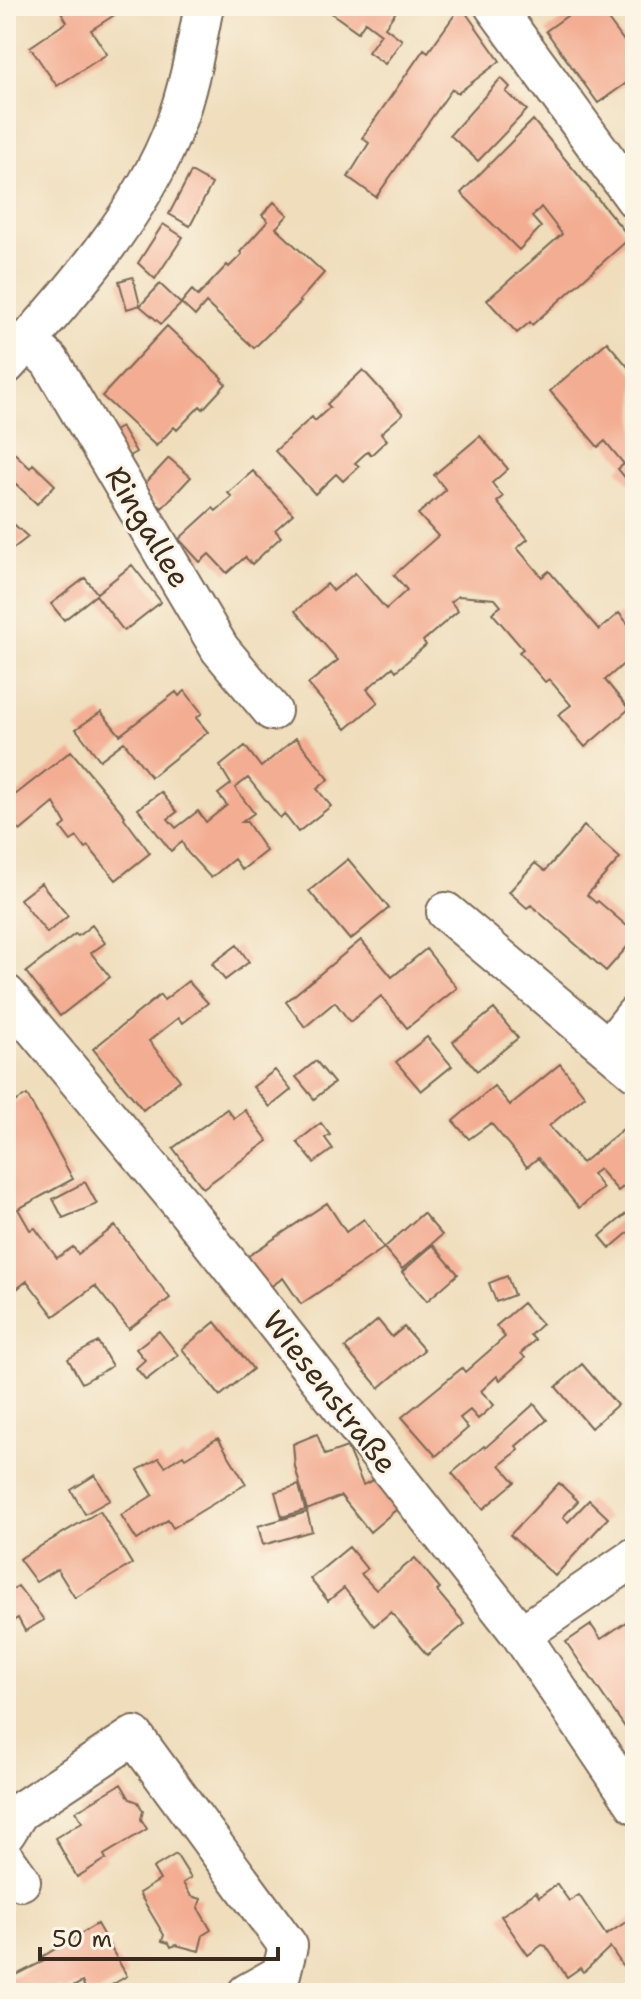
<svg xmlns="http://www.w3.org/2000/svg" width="641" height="1999" viewBox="0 0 641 1999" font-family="'Shantell Sans',sans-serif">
<rect width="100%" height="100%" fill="#fcf5e5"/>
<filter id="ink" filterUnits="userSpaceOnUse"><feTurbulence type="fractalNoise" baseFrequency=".0125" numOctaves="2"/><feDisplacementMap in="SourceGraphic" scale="16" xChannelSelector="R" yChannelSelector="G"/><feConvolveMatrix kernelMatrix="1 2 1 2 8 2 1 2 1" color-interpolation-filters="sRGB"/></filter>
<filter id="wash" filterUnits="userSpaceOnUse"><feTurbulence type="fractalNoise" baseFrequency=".006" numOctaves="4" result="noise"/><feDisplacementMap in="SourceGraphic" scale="32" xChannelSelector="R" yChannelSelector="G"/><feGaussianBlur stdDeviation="1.8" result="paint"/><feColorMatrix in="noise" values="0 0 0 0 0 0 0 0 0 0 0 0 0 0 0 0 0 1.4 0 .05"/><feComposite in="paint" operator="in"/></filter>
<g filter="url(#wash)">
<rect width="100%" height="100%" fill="#efddbb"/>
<g id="blocks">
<path fill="#f3ad93" d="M 70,6 L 111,6 L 116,14 L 91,30 L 107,54 L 57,86 L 30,47 L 67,22 L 61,12 Z
M 330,6 L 400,6 L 385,27 L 402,40 L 385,64 L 368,52 L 381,34 L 365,22 L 358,32 L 327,10 Z
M 461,6 L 500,61 L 458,93 L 452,89 L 376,197 L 348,177 L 369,143 L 362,138 L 424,49 L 428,52 Z
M 566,6 L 598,6 L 635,56 L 635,77 L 598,103 L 546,31 L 571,13 Z
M 501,78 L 510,87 L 506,92 L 527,110 L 478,161 L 450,135 Z
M 533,120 L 630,238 L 532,325 L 530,322 L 517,333 L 487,300 L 562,234 L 541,207 L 532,217 L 541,227 L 519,250 L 461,193 Z
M 191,172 L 212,184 L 190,226 L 169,214 Z
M 274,202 L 288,215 L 276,228 L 324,273 L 299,301 L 301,302 L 254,348 L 206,303 L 195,316 L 181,303 L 192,290 L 198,296 L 227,265 L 229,267 L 242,254 L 240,252 L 268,221 L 262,215 Z
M 163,224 L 183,237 L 155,279 L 138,263 Z
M 133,277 L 140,305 L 127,309 L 119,281 Z
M 160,284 L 181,304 L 161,324 L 140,306 Z
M 167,326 L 222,378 L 221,380 L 226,384 L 203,409 L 200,406 L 177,430 L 174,427 L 156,446 L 102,396 Z
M 607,342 L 635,375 L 635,490 L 618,469 L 624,464 L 605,441 L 598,447 L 550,391 Z
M 363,370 L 403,414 L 381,433 L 387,440 L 371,455 L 368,451 L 355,463 L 359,466 L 343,481 L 336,474 L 315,494 L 275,451 L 312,417 L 315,421 L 330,407 L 327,404 Z
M 121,427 L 136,452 L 124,459 L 109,434 Z
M 480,436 L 508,469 L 492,483 L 503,497 L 497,502 L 528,539 L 517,548 L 542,577 L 549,571 L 599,630 L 619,613 L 635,632 L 635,654 L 605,680 L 629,709 L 585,747 L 558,715 L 571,705 L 549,679 L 545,682 L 519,652 L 523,649 L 492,613 L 501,606 L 495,599 L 458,596 L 451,602 L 458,611 L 423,641 L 426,645 L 396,671 L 393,667 L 367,689 L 378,702 L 346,729 L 308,684 L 338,660 L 295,611 L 327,584 L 333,591 L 355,573 L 386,609 L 407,590 L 394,575 L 438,536 L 418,514 L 446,490 L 434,475 Z
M 6,445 L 30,468 L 33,464 L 55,485 L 37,504 L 16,484 L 6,494 Z
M 169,458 L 191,477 L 162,508 L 140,489 Z
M 253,471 L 293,514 L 275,530 L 281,537 L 252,564 L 245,557 L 227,573 L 209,554 L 200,562 L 179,539 L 213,508 L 216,511 L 232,497 L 228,493 Z
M 6,517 L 28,537 L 10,551 L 6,546 Z
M 132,565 L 161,602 L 124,631 L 96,595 L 64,620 L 51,604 L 85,578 L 97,593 Z
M 185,691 L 202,713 L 196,718 L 208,732 L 151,777 L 124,742 L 100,760 L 76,729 L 101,712 L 120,735 L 176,692 L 179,696 Z
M 296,738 L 329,779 L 317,789 L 331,806 L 298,832 L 284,814 L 280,818 L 248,778 L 235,788 L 254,813 L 242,822 L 247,822 L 266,851 L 242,870 L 234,859 L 211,878 L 187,852 L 182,842 L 171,851 L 138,809 L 161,792 L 177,812 L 168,819 L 176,828 L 198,811 L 206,822 L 227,805 L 218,794 L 231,784 L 220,766 L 245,746 L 261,767 Z
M 71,751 L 125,816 L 124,818 L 150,853 L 116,880 L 88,846 L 85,848 L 77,837 L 71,841 L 61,828 L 66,824 L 54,803 L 20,831 L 6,813 L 6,802 Z
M 584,826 L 620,858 L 587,895 L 596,903 L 598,901 L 635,933 L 635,938 L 606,971 L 531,905 L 527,908 L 509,892 L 535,863 L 545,871 Z
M 348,859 L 389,908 L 350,940 L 309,891 Z
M 41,883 L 68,916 L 47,933 L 20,899 Z
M 92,925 L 105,943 L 91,953 L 110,977 L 60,1016 L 26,972 L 75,934 L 78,936 Z
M 361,940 L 392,977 L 426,949 L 457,988 L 407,1028 L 381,996 L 350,1022 L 335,1002 L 305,1027 L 286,1002 Z
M 237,945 L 249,962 L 225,980 L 212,964 Z
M 188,981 L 208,1003 L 183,1023 L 178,1018 L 149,1041 L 180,1080 L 143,1110 L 93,1049 L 160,995 L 164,1000 Z
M 494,1009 L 518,1038 L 477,1071 L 453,1042 Z
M 427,1037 L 452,1066 L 421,1091 L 396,1062 Z
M 316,1061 L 334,1083 L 314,1099 L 296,1077 Z
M 560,1064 L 585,1096 L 549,1126 L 582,1163 L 629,1124 L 635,1132 L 635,1177 L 618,1191 L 599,1169 L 592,1174 L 603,1188 L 579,1208 L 538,1158 L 527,1167 L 491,1123 L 469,1139 L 453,1121 L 494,1086 L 510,1105 Z
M 275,1070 L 291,1090 L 270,1107 L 253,1087 Z
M 27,1095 L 73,1179 L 18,1209 L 30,1230 L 35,1228 L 57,1258 L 73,1247 L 78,1254 L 115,1226 L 170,1298 L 129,1329 L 95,1286 L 54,1316 L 27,1281 L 14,1291 L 6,1281 L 6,1099 L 10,1098 L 13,1103 Z
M 227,1109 L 234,1118 L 245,1110 L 268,1141 L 203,1188 L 173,1148 Z
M 321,1123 L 330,1135 L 325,1138 L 333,1149 L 314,1163 L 297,1142 Z
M 85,1182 L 97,1204 L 63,1218 L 53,1199 Z
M 327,1203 L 346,1232 L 364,1219 L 384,1248 L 423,1213 L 442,1235 L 402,1269 L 384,1248 L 301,1304 L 283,1278 L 266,1290 L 244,1259 Z
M 627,1213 L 635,1222 L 635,1227 L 610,1248 L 600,1236 Z
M 433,1245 L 458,1274 L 427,1301 L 402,1272 Z
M 507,1276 L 514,1295 L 496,1302 L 489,1283 Z
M 523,1303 L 542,1324 L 530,1335 L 535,1340 L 521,1353 L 525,1358 L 500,1380 L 497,1376 L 481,1391 L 494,1405 L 478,1419 L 470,1410 L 460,1418 L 468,1428 L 436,1456 L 402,1417 L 462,1368 L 465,1372 L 505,1337 L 496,1326 Z
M 378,1320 L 392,1337 L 404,1327 L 424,1350 L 379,1388 L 345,1348 Z
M 215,1322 L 253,1369 L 220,1396 L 182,1349 Z
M 159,1331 L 178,1355 L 146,1380 L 136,1368 L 145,1360 L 136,1349 Z
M 98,1342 L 112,1366 L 82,1383 L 68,1359 Z
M 582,1364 L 617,1405 L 591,1428 L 556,1387 Z
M 534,1404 L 547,1420 L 516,1446 L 519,1450 L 500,1465 L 515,1482 L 483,1509 L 452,1473 L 484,1446 L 485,1448 Z
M 317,1434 L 325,1455 L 347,1447 L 363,1485 L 375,1479 L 398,1508 L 370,1532 L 341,1496 L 307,1510 L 295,1467 L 293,1444 Z
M 218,1438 L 246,1484 L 173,1528 L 168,1520 L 137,1540 L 121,1515 L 153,1495 L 138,1470 L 159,1458 L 165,1466 L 183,1455 L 185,1458 Z
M 95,1475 L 110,1500 L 85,1514 L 71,1490 Z
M 559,1483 L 578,1501 L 563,1517 L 568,1522 L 589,1500 L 608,1518 L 555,1576 L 510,1535 Z
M 299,1485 L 305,1510 L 282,1517 L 275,1492 Z
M 100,1511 L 132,1564 L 75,1598 L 57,1569 L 36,1582 L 19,1559 Z
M 307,1512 L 312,1531 L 263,1545 L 258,1526 Z
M 349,1547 L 367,1569 L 361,1574 L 376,1590 L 415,1558 L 440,1588 L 437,1591 L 465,1624 L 427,1655 L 391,1612 L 374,1626 L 344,1588 L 328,1601 L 310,1579 Z
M 18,1586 L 44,1620 L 25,1631 L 18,1618 L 6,1625 L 6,1593 Z
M 635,1616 L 635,1729 L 629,1733 L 566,1642 L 591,1625 L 601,1639 Z
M 121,1784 L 130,1799 L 138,1802 L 143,1811 L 141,1819 L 147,1829 L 104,1855 L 106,1859 L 77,1877 L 55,1838 L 82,1822 L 76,1811 Z
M 176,1854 L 191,1878 L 183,1883 L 191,1896 L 201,1899 L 198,1908 L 211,1930 L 203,1935 L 199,1951 L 176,1945 L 171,1947 L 169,1943 L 162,1941 L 164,1935 L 139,1893 L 160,1880 L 153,1868 Z
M 557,1884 L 569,1901 L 579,1895 L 606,1935 L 635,1916 L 635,1962 L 625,1969 L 610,1947 L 586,1970 L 583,1972 L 580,1968 L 567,1977 L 546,1946 L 542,1945 L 528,1955 L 501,1916 L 536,1892 L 539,1897 Z
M 97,1924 L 127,1976 L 98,1993 L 88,1993 L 82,1982 L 63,1992 L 60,1987 L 51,1993 L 6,1993 L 6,1980 L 44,1961 L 42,1957 Z"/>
</g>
</g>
<g filter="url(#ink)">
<use href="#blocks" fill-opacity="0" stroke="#7a6955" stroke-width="2"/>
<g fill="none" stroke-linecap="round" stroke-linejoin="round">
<g stroke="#7a6955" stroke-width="42">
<path id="minor" d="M 494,6 L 635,199
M 28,341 L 50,361 L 220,649 L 272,711
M 6,365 C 67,298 144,211 175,125 C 189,87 196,46 204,6
M 446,912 L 635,1071
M 6,994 L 187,1211 L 521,1635 L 635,1804
M 609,1048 L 635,1015
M 521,1635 L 635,1557
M 6,1833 L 19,1812 L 134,1736 L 288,1946 L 281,1974 L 247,1993
M 6,1860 L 21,1881"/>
</g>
<use href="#minor" stroke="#fff" stroke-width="38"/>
</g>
</g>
<g text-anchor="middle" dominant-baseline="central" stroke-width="6" stroke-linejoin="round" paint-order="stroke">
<g font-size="30" fill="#3b2a1e" stroke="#fcf5e5">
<text transform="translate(148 527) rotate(59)">Ringallee</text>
<text transform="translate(330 1392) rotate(52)">Wiesenstraße</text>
</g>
</g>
<rect width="641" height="1999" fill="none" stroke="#fcf5e5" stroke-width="32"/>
<path d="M40 1947v12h238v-12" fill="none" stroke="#3b2a1e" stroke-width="4"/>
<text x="52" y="1947" font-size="24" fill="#3b2a1e" stroke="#fcf5e5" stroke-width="6" paint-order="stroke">50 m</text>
</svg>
